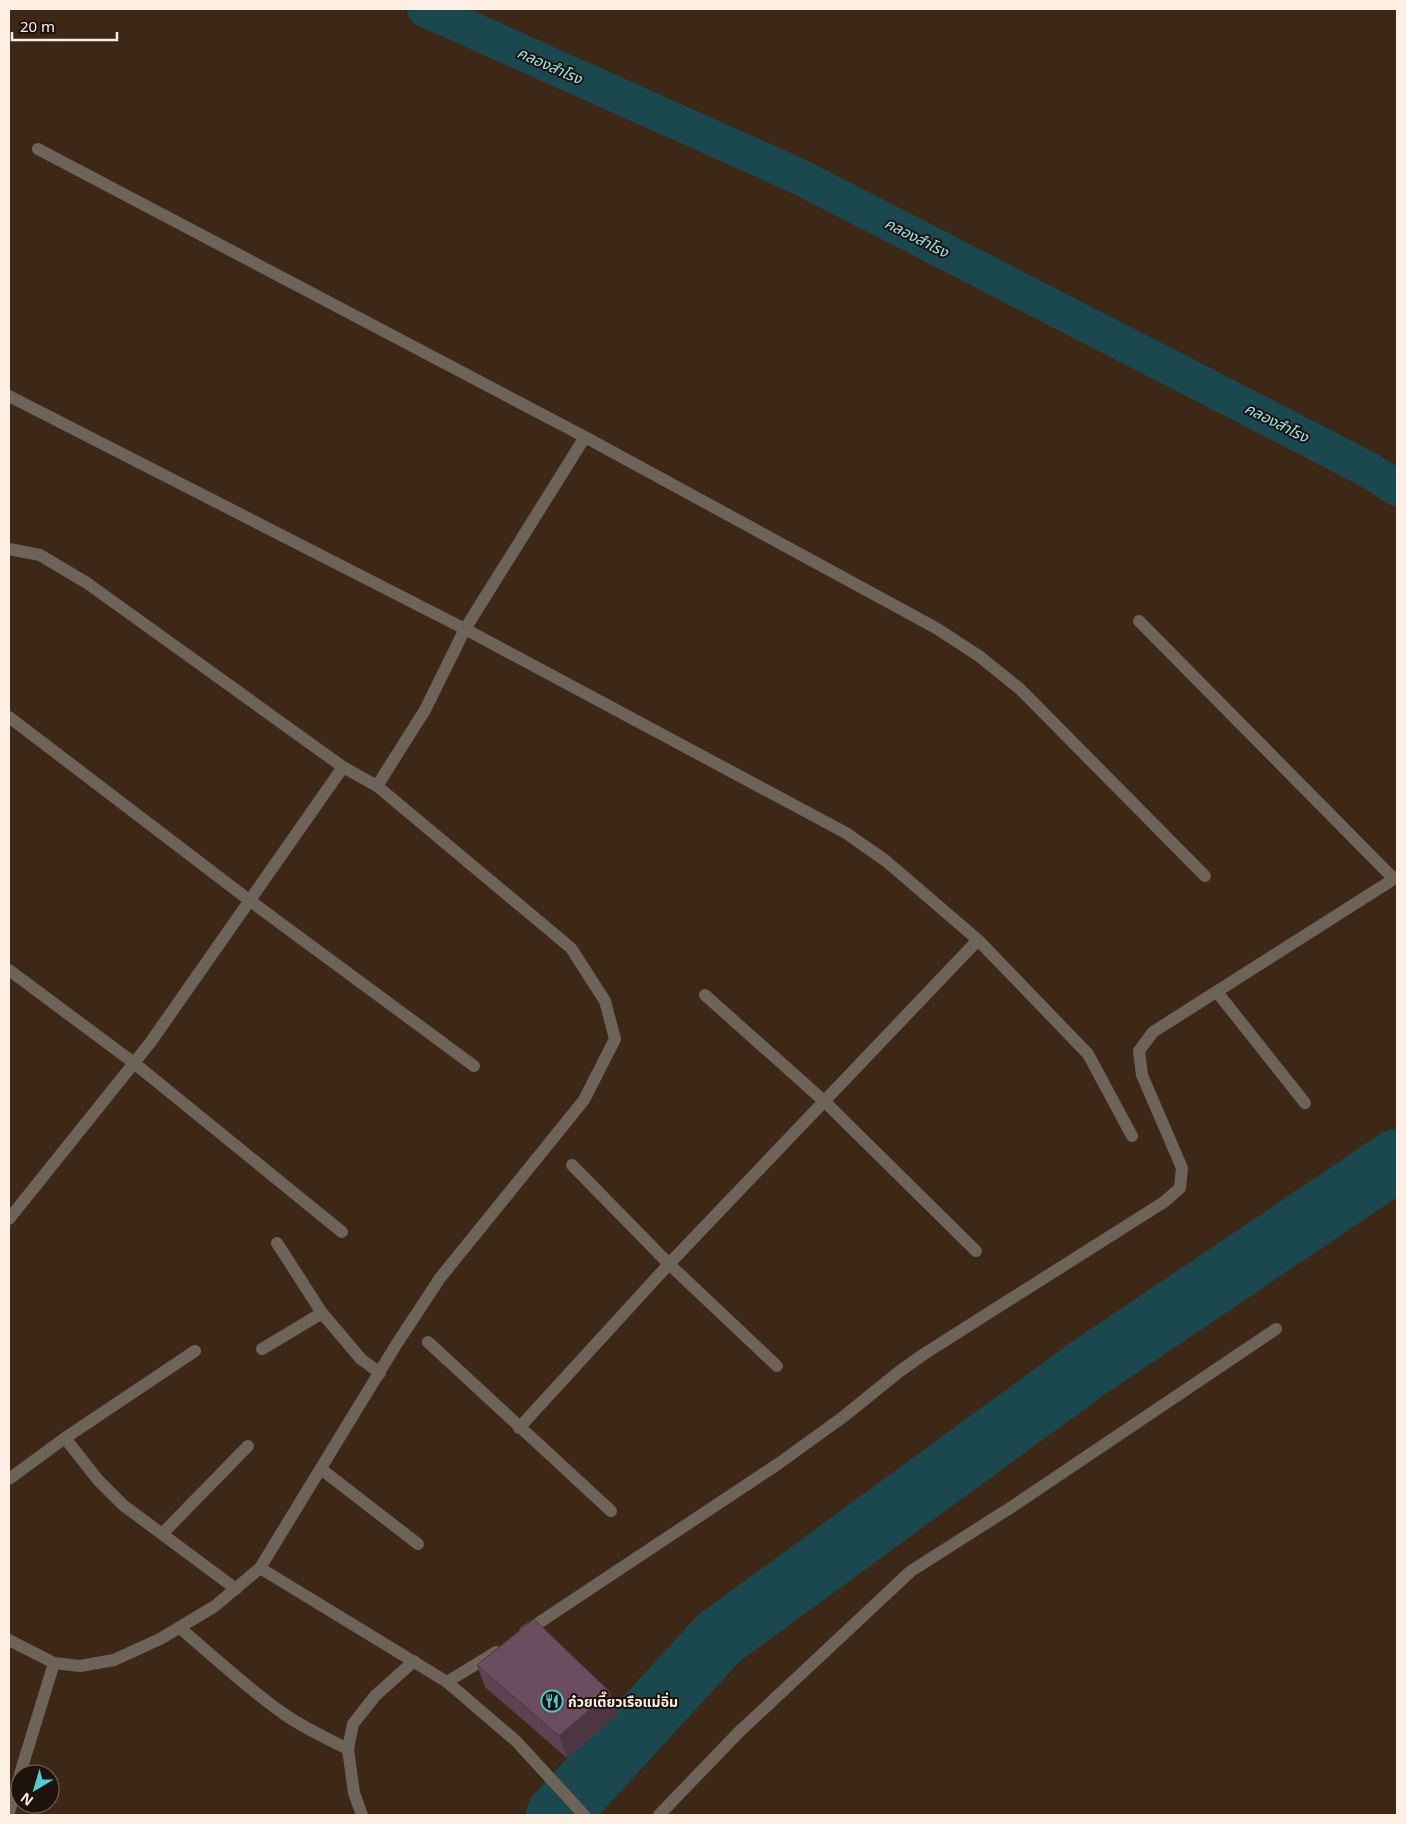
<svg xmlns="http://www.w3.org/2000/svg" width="1406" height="1824" viewBox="0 0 1406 1824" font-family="'Noto Sans','Noto Sans Thai',sans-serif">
<rect width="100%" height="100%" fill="#3d2817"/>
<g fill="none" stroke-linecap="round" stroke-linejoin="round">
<path stroke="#1b474e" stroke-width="36" d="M 425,9 L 800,177 L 1367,469 L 1397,488"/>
<path stroke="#1b474e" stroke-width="62" d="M 557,1815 L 719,1638 L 1087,1369 L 1397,1160"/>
<path stroke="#6d6358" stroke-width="12" d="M 1217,992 L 1305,1103
M 277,1243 L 322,1313 L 361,1359 L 380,1373
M 262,1349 L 322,1313
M 65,1438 L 98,1480 L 123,1505 L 236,1589
M 321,1469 L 418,1544
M 9,1479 L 65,1438 L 195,1351
M 162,1534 L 248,1446
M 180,1628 C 214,1657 247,1688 284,1714 C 304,1728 326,1738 348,1749"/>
<path stroke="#6d6358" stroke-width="12" d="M 38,149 L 585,437
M 9,396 L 465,629 L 846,833 L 886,861 L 978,940 L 669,1264 L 519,1428
M 9,549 L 40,555 L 87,583 L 343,767 L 377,786 L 571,948 L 605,1001 L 615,1039 L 584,1100 L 440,1278 L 396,1345 L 260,1568 L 215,1606 L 160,1639 L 114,1660 L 80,1666 L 54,1663 L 9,1640
M 1139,621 L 1394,879
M 9,717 L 249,900 L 474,1066
M 377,786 L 425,710 L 465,629 L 585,437 L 936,628 L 979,656 L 1020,689 L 1205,876
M 978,940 L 1088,1054 L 1132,1136
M 9,970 L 134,1063 L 342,1232
M 705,995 L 825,1102 L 976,1251
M 572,1165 L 669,1264 L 777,1366
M 9,1219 L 150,1043 L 343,767
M 428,1342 L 611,1511
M 260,1568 L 447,1682 L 516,1741 L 584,1815
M 525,1632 L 778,1464 L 843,1417 L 900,1371 L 924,1354 L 1164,1202 L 1180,1188 L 1182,1168 L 1142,1075 L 1139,1051 L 1153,1032 L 1397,877
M 447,1682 L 496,1652
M 20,1774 L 54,1663
M 9,1812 L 20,1775
M 362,1815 L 354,1793 L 348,1749 L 353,1724 L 375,1696 L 414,1661
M 659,1815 L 739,1732 L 911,1571 L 1010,1508 L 1276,1329"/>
</g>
<path fill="#5d4252" d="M 477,1665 L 610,1692 L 618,1714 L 567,1758 L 485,1687 Z"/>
<path fill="#4c3642" d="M 610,1692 L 618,1714 L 567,1758 L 559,1736 Z"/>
<path fill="#6c4d5f" stroke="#4c3642" d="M 534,1619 L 610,1692 L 559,1736 L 477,1665 Z"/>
<defs>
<g id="restaurant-ring" transform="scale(1.125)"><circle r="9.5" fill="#1d130c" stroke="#51ccd2" stroke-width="1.5"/><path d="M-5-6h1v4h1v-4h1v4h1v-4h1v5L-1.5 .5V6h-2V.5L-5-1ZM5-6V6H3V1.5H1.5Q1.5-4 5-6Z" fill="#51ccd2"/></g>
</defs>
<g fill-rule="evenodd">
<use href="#restaurant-ring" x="552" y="1701"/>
</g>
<g text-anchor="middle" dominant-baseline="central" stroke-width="4" stroke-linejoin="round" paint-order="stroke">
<g font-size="14" font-weight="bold" fill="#fdefe4" stroke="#1d130c" text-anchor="start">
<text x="568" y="1701">ก๋วยเตี๊ยวเรือแม่อิ่ม</text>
</g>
<g font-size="15" font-style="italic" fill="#9ae8f6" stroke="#1d130c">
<text transform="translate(550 65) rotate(24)">คลองสำโรง</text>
<text transform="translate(917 237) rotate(27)">คลองสำโรง</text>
<text transform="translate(1277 422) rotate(27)">คลองสำโรง</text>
</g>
</g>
<rect width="1406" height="1824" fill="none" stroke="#fdefe4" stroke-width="20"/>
<g transform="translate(35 1789) rotate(218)"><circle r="24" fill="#1d130c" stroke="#776b62"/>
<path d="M0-4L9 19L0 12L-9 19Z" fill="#51ccd2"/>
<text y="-8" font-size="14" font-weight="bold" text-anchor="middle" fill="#fdefe4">N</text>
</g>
<path d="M12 32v8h105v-8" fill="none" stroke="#fdefe4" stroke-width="2.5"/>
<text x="20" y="32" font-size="15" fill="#fdefe4" stroke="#1d130c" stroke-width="4" paint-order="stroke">20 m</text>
</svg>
